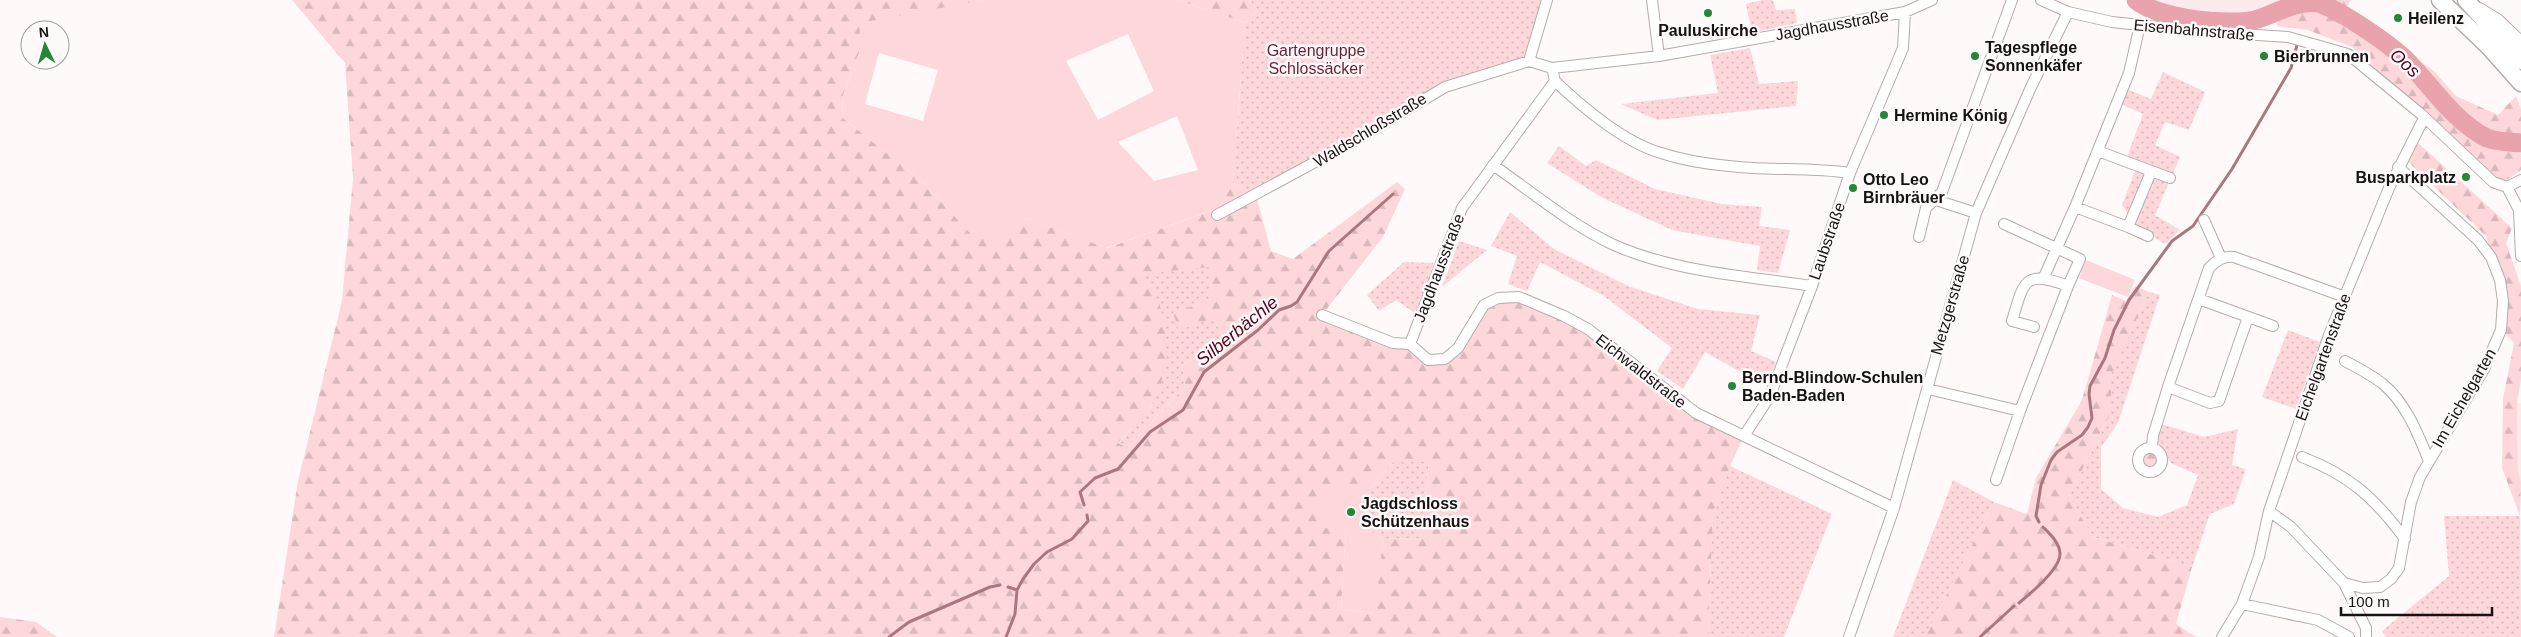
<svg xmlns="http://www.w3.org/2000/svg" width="2521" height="637" viewBox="0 0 2521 637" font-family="Helvetica,sans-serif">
<defs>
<pattern id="grass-dots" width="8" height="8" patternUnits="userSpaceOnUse" patternTransform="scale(1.25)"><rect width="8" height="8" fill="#fed7db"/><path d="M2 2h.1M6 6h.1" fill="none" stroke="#d9b8bb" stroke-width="1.8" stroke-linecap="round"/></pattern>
<pattern id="forest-firs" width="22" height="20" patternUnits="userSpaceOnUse" patternTransform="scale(1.25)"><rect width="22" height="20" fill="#fed7db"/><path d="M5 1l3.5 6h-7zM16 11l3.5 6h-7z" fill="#d9b8bb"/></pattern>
</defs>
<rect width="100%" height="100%" fill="#fff9fa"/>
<path fill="#fceaec" d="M 2145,0 L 2279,0 L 2279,3 L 2232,16 L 2199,16 L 2152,6 Z
M 2517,403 L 2521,403 L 2521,483 L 2518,471 Z"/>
<path fill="url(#grass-dots)" d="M 1249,0 L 1543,0 L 1525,58 L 1474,72 L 1435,86 L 1256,195 L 1233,183 L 1245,23 L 1258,10 Z
M 1762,0 L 1773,0 L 1776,10 L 1795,9 L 1797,23 L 1752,33 L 1746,4 Z
M 1750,48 L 1759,84 L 1798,81 L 1796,106 L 1657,120 L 1621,104 L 1718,93 L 1710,55 Z
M 2163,72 L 2205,92 L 2189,130 L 2165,122 L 2155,145 L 2180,157 L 2155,215 L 2180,230 L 2165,244 L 2136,226 L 2122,205 L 2139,161 L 2127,157 L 2143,114 L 2121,104 L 2129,90 L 2151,99 Z
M 1559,146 L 1586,166 L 1596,160 L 1655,189 L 1722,204 L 1762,207 L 1759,226 L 1790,230 L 1778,273 L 1757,270 L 1760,246 L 1672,230 L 1601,197 L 1547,163 Z
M 1510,212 L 1554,249 L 1628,286 L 1698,309 L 1760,315 L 1751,351 L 1776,362 L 1766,386 L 1705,352 L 1683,389 L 1657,371 L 1672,348 L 1604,296 L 1540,262 L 1527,291 L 1508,284 L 1517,256 L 1491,246 Z
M 1459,241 L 1487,250 L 1442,287 Z
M 1404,262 L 1434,263 L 1416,314 L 1396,300 L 1379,311 L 1367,295 Z
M 1211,266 L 1212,299 L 1173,313 L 1213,318 L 1225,340 L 1182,365 L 1185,387 L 1127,448 L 1118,444 L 1152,405 L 1138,274 Z
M 2149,292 L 2160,295 L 2118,423 L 2101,447 L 2101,489 L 2123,508 L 2158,517 L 2187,505 L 2198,475 L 2171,463 L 2156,440 L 2161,424 L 2204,437 L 2238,429 L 2232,465 L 2246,469 L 2234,504 L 2210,514 L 2192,567 L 2093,537 L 2069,496 L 2111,412 L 2110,375 Z
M 2288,330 L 2320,342 L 2296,409 L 2262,397 Z
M 1393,462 L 1429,462 L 1421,538 L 1383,539 L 1370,531 L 1370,489 Z
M 1730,466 L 1832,514 L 1784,637 L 1708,637 L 1713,513 Z
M 1953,480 L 1994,502 L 1925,637 L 1893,637 Z
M 2444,516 L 2520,516 L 2521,637 L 2386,637 L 2382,631 L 2449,576 Z"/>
<path fill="url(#forest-firs)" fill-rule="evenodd" d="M 292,0 L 984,0 L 938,10 L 861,48 L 842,98 L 843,118 L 923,182 L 972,235 L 1026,218 L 1107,248 L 1219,208 L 1233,183 L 1256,195 L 1271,251 L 1293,259 L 1397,182 L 1405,189 L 1383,237 L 1322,315 L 1410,344 L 1428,360 L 1445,359 L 1484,305 L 1519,297 L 1564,316 L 1696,413 L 1744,436 L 1730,466 L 1713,513 L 1708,637 L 274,637 L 298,481 L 342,301 L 353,178 L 345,63 ZM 1210,267 L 1212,299 L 1173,313 L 1179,330 L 1213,318 L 1225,340 L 1182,365 L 1185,387 L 1127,448 L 1118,443 C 1129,431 1142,419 1151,406 C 1171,375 1170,322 1154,291 C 1151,285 1143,279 1138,274 ZM 1393,462 L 1429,462 L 1421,538 L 1383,539 L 1374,613 L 1341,609 L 1346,529 L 1323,489 L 1370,489 Z
M 1178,0 L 1249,0 L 1258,10 L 1245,23 Z
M 2283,0 L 2351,0 L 2345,10 L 2434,71 L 2456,96 L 2498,115 L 2516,96 L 2521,109 L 2521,134 L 2502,133 L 2501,144 L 2521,154 L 2521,170 L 2507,180 L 2493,178 L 2352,47 L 2308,30 L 2277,26 Z
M 2415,140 L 2512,228 L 2506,243 L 2521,286 L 2521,379 L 2517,403 L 2518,471 L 2521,483 L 2520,516 L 2502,468 L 2503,399 L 2514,343 L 2503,331 L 2502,284 L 2486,236 L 2404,158 Z
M 2135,286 L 2149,292 L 2111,375 L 2111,412 L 2069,496 L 2093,537 L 2192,567 L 2176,624 L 2196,637 L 1925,637 L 1994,502 L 2027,514 L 2036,478 L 2082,400 L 2112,295 L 2126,301 Z
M2138 460a12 12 0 1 1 24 0a12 12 0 1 1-24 0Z
M 0,617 L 36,622 L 57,637 L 0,637 Z"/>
<path fill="#fed7db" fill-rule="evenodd" d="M 984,0 L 1178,0 L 1245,23 L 1233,183 L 1219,208 L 1106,248 L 1026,218 L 1007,242 L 972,235 L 923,182 L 843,118 L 842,98 L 861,48 L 859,23 ZM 1128,34 L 1154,91 L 1098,120 L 1066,61 ZM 879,53 L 938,70 L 923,121 L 865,104 ZM 1177,116 L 1198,170 L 1154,181 L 1118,142 Z
M 2086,260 L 2135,280 L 2128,297 L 2079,278 Z
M 1323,489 L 1370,489 L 1370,531 L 1383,539 L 1375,613 L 1341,609 L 1346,529 L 1321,528 Z"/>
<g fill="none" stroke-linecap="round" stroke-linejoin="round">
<path stroke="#a9787e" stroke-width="3" d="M 1084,505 L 1080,492 L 1095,478 L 1118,469 L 1150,432 L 1183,410 L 1204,372 L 1258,330 L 1279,310 L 1291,306 L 1297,302 L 1329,251 L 1393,194
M 2039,522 L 2036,516 L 2041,485 L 2051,460 L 2057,452 L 2082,435 L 2088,427 L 2092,418 L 2089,394 L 2090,386 L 2105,358 L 2114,330 L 2129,300 L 2172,241 L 2193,226 L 2232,169 L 2291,68 L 2297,45
M 1008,587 L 1017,590
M 2019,603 C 2030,594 2060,569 2060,554 C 2060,543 2050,534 2043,527
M 889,637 L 909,622 L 990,587 L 1000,585
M 1006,637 L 1015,614 L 1017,590 L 1023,579 L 1034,564 L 1047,552 L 1072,539 L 1088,521 L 1087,515
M 1980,637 L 2014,606"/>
<path stroke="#e8a3ac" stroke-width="19" d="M 2136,0 C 2157,19 2231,27 2258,19 C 2277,13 2297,0 2319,3 C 2342,12 2386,41 2405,59 C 2431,85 2453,121 2487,138 C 2497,142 2511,142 2521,143"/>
<g stroke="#b4acac" stroke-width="12">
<path id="minor" d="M 1547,0 L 1529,61 L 1552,68
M 1652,0 L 1659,56
M 2041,0 L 2068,12 L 2112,22 L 2196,31 L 2288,37 L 2348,54 L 2421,114 L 2493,182 L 2507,187 L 2521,180
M 1555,81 C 1582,107 1625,143 1661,153 C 1682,160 1707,164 1729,166 C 1769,171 1810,167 1850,173
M 2098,151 L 2170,178
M 1493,165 C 1532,192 1571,225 1614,245 C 1675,272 1747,276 1812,286
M 2507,187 L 2519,210 L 2521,256
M 1936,200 L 1976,213
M 2075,207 L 2128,227 L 2151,172
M 1217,215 L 1365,135 L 1445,87 L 1529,61
M 2204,220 L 2221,258
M 2004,224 L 2080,259 L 2068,286 C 2024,269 2024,281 2012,321 L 2034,327
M 2128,227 L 2148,236
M 1919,237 L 1926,208 L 1942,192 L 2012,0
M 2044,277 L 2075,207 L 2129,73 L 2140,25
M 2199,299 L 2273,326
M 1322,315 L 1393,343 L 1410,344
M 1410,344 L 1462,208 L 1555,81 L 1552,68 L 1659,56 L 1905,12 L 1932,0
M 1410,344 L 1428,360 L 1445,359 L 1458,348 L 1484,305 L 1498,298 L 1519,297 L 1564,316 L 1588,329 L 1696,413 L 1894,508
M 2345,361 C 2358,368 2372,375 2383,384 C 2406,403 2418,434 2429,461
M 2168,387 L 2210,403 L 2219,401 L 2248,317
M 1928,389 L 2020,411
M 1744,436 L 1770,396 L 1812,286 L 1850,173 L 1903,48 L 1905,12
M 2152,447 L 2153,436 L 2168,387 L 2209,268 C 2217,260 2223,256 2234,257 L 2345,297
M2138 460a12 12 0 1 1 24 0a12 12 0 1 1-24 0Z
M 2302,457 C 2349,475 2375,498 2405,539
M 1996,480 L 2020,411 L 2068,286
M 2269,511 L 2291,527 L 2344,583 L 2363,588 L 2380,587 L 2391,579 L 2399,568 L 2411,502 L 2420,477 L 2484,369 L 2501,330 L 2503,301 L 2500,280 L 2491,257 L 2478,240 L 2398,167
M 2344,583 L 2366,628 L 2366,637
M 2242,604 L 2318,620 L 2349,637
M 1849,637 L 1894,508 L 1976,213 L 2031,87 L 2068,12
M 2222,637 L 2242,604 L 2259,557 L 2269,511 L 2329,335 L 2389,188 L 2424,118"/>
</g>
<g stroke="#b4acac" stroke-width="16">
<path id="secondary" d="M 2479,10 L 2497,21 L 2521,44"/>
</g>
<g stroke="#b4acac" stroke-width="19">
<path id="primary" d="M 2440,0 L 2489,47 L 2521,83
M 2466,0 L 2521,61"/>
</g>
<use href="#minor" stroke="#fff" stroke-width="10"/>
<use href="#secondary" stroke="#fff" stroke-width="14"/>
<use href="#primary" stroke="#fff" stroke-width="16"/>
</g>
<g fill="#22863b" stroke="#fff9fa" stroke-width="2">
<circle cx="1708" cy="13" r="5"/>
<circle cx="2398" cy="18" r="5"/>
<circle cx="1975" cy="56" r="5"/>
<circle cx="2264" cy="56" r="5"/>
<circle cx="1884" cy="115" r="5"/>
<circle cx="2466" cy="177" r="5"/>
<circle cx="1853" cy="188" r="5"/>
<circle cx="1732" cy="386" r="5"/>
<circle cx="1351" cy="512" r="5"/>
</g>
<g text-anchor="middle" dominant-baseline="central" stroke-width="5" stroke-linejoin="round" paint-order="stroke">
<g font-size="16" font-weight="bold" fill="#151212" stroke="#fff9fa" text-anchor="start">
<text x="2408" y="18">Heilenz</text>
<text x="1708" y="30" text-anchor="middle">Pauluskirche</text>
<text x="1985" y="47">Tagespflege<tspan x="1985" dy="18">Sonnenkäfer</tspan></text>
<text x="2274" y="56">Bierbrunnen</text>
<text x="1894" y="115">Hermine König</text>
<text x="2456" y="177" text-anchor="end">Busparkplatz</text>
<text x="1863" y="179">Otto Leo<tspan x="1863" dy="18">Birnbräuer</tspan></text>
<text x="1742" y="377">Bernd-Blindow-Schulen<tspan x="1742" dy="18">Baden-Baden</tspan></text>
<text x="1361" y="503">Jagdschloss<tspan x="1361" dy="18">Schützenhaus</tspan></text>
</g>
<g font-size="16" fill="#151212" stroke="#fff9fa">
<text transform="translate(1832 25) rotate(-10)">Jagdhausstraße</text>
<text transform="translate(2194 30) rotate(5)">Eisenbahnstraße</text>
<text transform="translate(1370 130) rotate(-31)">Waldschloßstraße</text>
<text transform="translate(1827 241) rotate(-71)">Laubstraße</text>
<text transform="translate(1439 268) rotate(-69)">Jagdhausstraße</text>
<text transform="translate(1950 305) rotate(-74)">Metzgerstraße</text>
<text transform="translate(2323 357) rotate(-70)">Eichelgartenstraße</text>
<text transform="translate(1641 371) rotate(38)">Eichwaldstraße</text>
<text transform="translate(2464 398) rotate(-60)">Im Eichelgarten</text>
</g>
<g font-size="16" fill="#6c1d30" stroke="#fff9fa">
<text x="1316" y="50">Gartengruppe<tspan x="1316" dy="18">Schlossäcker</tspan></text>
</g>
<g font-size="18" font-style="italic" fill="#55031d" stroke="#fff9fa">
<text transform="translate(2405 63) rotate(42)">Oos</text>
<text transform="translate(1237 331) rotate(-39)">Silberbächle</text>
</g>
</g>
<g transform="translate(45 45) rotate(355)"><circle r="24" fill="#fff9fa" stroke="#a19d9d"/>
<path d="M0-4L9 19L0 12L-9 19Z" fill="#22863b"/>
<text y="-8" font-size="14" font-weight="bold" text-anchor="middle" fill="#151212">N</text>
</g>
<path d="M2341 607v8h151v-8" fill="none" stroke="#151212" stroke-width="2.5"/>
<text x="2348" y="607" font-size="15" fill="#151212" stroke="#fff9fa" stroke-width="4" paint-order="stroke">100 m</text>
</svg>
